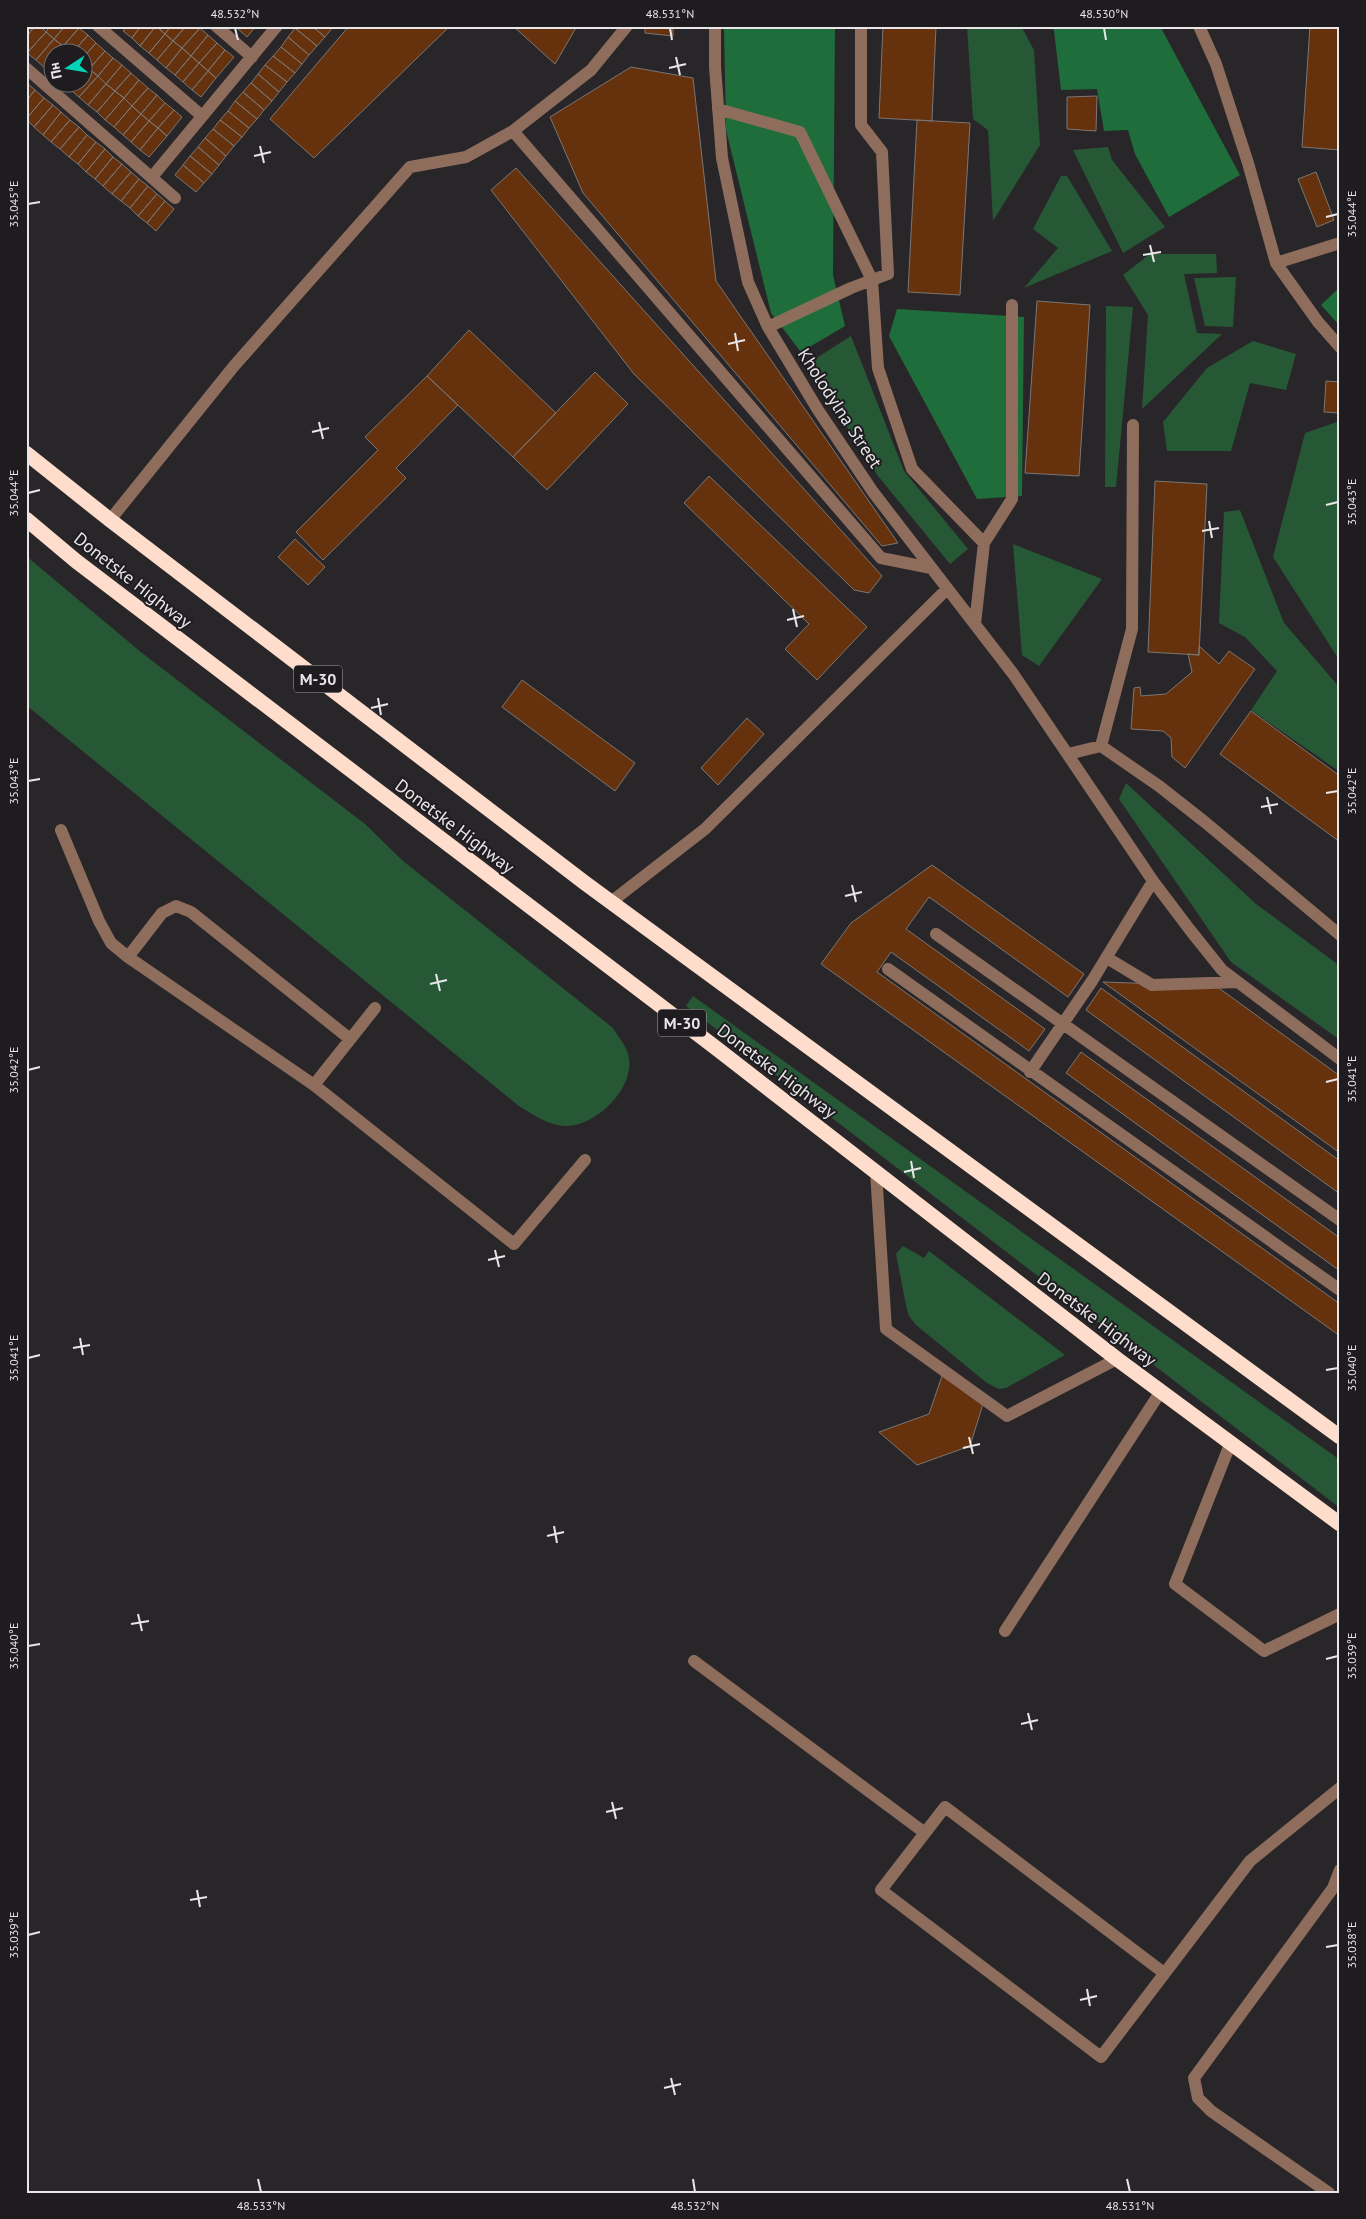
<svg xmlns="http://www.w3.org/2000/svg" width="1366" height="2219" viewBox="0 0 1366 2219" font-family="'PT Sans',sans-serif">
<rect width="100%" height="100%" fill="#292629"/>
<path fill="#275836" d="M 967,26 L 1021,26 L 1034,50 L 1040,145 L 993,221 L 988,130 L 973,119 Z
M 1108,147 L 1112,160 L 1165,227 L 1123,253 L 1073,150 Z
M 1061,176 L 1067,176 L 1112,251 L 1024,288 L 1058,248 L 1033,229 Z
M 1150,254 L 1216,254 L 1217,273 L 1184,274 L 1197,333 L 1222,334 L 1142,409 L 1148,315 L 1123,275 Z
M 1236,277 L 1233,327 L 1205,326 L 1194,278 Z
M 1106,306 L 1133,307 L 1116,487 L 1105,487 Z
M 851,336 L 904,471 L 968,549 L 950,564 L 878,476 L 807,364 Z
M 1253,341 L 1296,354 L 1286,390 L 1250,383 L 1231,451 L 1167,451 L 1163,422 L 1207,368 Z
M 1340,421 L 1340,661 L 1273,557 L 1305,433 Z
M 1240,510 L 1284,623 L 1340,688 L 1340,772 L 1251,710 L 1277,671 L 1245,637 L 1219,623 L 1224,512 Z
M 1013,544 L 1102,579 L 1039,666 L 1022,655 Z
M 26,556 L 142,653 L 365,824 L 403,861 L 613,1028 C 617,1035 624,1043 627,1051 C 639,1081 604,1119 575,1125 C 555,1130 535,1116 519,1106 L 26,705 Z
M 1126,783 L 1256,904 L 1340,966 L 1340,1040 L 1231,962 L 1119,799 Z
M 693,996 L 1340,1460 L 1340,1508 L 686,1006 Z
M 903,1246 L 924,1258 L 929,1251 L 1065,1355 L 1006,1388 L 999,1389 L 987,1383 L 916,1325 L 909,1316 L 906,1305 L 896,1254 Z"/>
<path fill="#1f6d3a" d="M 724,26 L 835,26 L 833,275 L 845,326 L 801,352 L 771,313 L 726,130 Z
M 1051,26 L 1160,26 L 1240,175 L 1169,217 L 1135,154 L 1128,130 L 1104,131 L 1097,89 L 1061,90 L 1054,31 Z
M 1340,287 L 1340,326 L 1321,305 Z
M 897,309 L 1024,317 L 1022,496 L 977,499 L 889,336 Z"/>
<path fill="#65320d" stroke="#7b7673" d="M 26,26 L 35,26 L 26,37 Z
M 35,26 L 40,26 L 46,32 L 27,53 L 26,37 Z
M 50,26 L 65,26 L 54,39 L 46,32 Z
M 65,26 L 79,28 L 63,46 L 54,39 Z
M 127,26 L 141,26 L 132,38 L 123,31 Z
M 141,26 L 156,26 L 140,46 L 132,38 Z
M 156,26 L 165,34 L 149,53 L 140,46 Z
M 156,26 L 171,26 L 165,34 Z
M 171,26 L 186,26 L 173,41 L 165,34 Z
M 186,26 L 200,28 L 182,48 L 173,41 Z
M 241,26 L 256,26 L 247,37 L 238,29 Z
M 297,26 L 312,26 L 325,37 L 317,46 L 295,28 Z
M 312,26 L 330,26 L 332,28 L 325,37 Z
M 349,26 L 450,26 L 314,158 L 270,119 Z
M 513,26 L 577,26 L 555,64 Z
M 645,26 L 673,26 L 673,36 L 645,33 Z
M 883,26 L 936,26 L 932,121 L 879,118 Z
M 1310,26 L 1340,26 L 1340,150 L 1302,147 Z
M 79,28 L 88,35 L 73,52 L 70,52 L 63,46 Z
M 200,28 L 208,35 L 191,56 L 182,48 Z
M 295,28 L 317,46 L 309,55 L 288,37 Z
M 46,32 L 54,39 L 36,60 L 27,53 Z
M 165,34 L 173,41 L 157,60 L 149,53 Z
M 88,35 L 96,43 L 82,59 L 82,52 L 73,52 Z
M 208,35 L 217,43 L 199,63 L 191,56 Z
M 288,37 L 309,55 L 302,64 L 281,47 Z
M 54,39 L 63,46 L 58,52 L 52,52 L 52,59 L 45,68 L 36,60 Z
M 173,41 L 182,48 L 166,68 L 157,60 Z
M 96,43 L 105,51 L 89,69 L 82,63 L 82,59 Z
M 217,43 L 225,50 L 208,71 L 199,63 Z
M 281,47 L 302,64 L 295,73 L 273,56 Z
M 182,48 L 191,56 L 175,75 L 166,68 Z
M 225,50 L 234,57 L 216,78 L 208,71 Z
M 105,51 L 113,58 L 98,76 L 89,69 Z
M 191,56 L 199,63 L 183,82 L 175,75 Z
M 273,56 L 295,73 L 287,82 L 265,65 Z
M 113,58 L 122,65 L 106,84 L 98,76 Z
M 52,59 L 52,74 L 45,68 Z
M 82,63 L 89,69 L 82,76 Z
M 199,63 L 208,71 L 192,90 L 183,82 Z
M 122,65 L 131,73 L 115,91 L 106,84 Z
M 265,65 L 287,82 L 279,92 L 258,74 Z
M 631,67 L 693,78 L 716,281 L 898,543 L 882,546 L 583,193 L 550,117 Z
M 89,69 L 98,76 L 79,97 L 71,90 L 77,82 L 82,82 L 82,76 Z
M 208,71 L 216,78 L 201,97 L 192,90 Z
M 131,73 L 139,80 L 124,98 L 115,91 Z
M 258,74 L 279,92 L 272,101 L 251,83 Z
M 98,76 L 106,84 L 88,105 L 79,97 Z
M 139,80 L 148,88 L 132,106 L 124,98 Z
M 62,82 L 77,82 L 71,90 Z
M 27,83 L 35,90 L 26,101 L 26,84 Z
M 251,83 L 272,101 L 264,110 L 243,92 Z
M 106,84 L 115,91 L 97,112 L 88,105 Z
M 148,88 L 157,95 L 141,114 L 132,106 Z
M 35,90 L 44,98 L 26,119 L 26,101 Z
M 115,91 L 124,98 L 105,120 L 97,112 Z
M 243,92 L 264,110 L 257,119 L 235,101 Z
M 157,95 L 165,103 L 149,121 L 141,114 Z
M 1097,96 L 1096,131 L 1067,129 L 1067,97 Z
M 44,98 L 53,105 L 34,127 L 26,119 Z
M 124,98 L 132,106 L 114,127 L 105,120 Z
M 235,101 L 257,119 L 249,128 L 228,111 Z
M 165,103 L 174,110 L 158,128 L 149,121 Z
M 53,105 L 61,112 L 43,135 L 34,127 Z
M 132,106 L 141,114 L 123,135 L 114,127 Z
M 174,110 L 182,117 L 167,136 L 158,128 Z
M 228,111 L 249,128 L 242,137 L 220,120 Z
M 61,112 L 70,120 L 51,142 L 43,135 Z
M 141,114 L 149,121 L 131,142 L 123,135 Z
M 70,120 L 79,127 L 60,149 L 51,142 Z
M 220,120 L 242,137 L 234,146 L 213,129 Z
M 917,120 L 970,123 L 960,295 L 908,292 Z
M 149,121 L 158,128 L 140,150 L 131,142 Z
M 79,127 L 87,135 L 69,157 L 60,149 Z
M 158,128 L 167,136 L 149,157 L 140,150 Z
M 213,129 L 234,146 L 226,156 L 205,138 Z
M 87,135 L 96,142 L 78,164 L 69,157 Z
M 205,138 L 226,156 L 219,165 L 198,147 Z
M 96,142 L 105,149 L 86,172 L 78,164 Z
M 198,147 L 219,165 L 212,174 L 190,156 Z
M 105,149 L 113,157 L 95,179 L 86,172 Z
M 190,156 L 212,174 L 204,183 L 183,165 Z
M 113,157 L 122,164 L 103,186 L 95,179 Z
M 122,164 L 131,172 L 112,194 L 103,186 Z
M 183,165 L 204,183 L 196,192 L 175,175 Z
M 516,168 L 882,576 L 869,593 L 854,590 L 634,374 L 491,190 Z
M 131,172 L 139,179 L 121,201 L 112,194 Z
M 1316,172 L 1334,220 L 1317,227 L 1298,179 Z
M 139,179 L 148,186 L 130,208 L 121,201 Z
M 148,186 L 157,194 L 138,216 L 130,208 Z
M 157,194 L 165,201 L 147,223 L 138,216 Z
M 165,201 L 174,209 L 156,231 L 147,223 Z
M 1037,301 L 1090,305 L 1079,476 L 1025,473 Z
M 469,330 L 556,413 L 513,457 L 427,376 Z
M 595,372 L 628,404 L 547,490 L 513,457 Z
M 427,376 L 458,405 L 396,468 L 406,478 L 323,560 L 296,532 L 378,450 L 365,437 Z
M 1326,381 L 1340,382 L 1340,413 L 1324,412 Z
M 709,476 L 867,627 L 817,680 L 785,649 L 809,624 L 684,503 Z
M 1155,481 L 1207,484 L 1199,655 L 1148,652 Z
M 295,539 L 325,567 L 308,585 L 278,557 Z
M 1199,646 L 1219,664 L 1229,651 L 1255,669 L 1185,768 L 1172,757 L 1171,738 L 1163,731 L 1131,729 L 1134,688 L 1140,687 L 1141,696 L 1166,694 L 1192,672 L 1188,654 L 1199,655 Z
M 522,680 L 635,763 L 615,791 L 502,707 Z
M 1251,711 L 1340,776 L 1340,842 L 1220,754 Z
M 747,718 L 764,734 L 718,785 L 701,768 Z
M 932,865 L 1084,974 L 1068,997 L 929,897 L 906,929 L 1045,1029 L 1029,1051 L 891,952 L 877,972 L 1340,1304 L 1340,1336 L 821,964 L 851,923 Z
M 1103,982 L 1216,986 L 1340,1076 L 1340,1153 Z
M 1101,988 L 1340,1161 L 1340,1194 L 1086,1010 Z
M 1081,1052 L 1340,1238 L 1340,1271 L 1066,1073 Z
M 943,1373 L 983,1404 L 970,1446 L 917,1465 L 879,1432 L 929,1414 Z"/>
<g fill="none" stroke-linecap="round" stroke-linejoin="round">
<path stroke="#8e6d5c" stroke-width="12" d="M 98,26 L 202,116
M 216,26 L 252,57
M 715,26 L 715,67 L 722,158 L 748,282 L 768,327 L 818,410 L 873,492 L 1014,675 L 1153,881 L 1190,930 L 1222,970 L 1340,1059
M 1199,26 L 1216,64 L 1248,163 L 1276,263 L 1318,322 L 1340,347
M 26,68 L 175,198
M 718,109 L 800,132 L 872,280 L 878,368 L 912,469 L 984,543
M 513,131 L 881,558 L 931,568
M 152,177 L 277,26
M 1276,263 L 1340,243
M 768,327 L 851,288 L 888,274 L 882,152 L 861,125 L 861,26
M 110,520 L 234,366 L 410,167 L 466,157 L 513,131 L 591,70 L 627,26
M 975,624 L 984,543 L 1012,499 L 1012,305
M 1101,746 L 1132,629 L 1133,425
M 1068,754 L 1101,746 L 1159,786 L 1206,823 L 1340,935
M 61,830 L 99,921 L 111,943 L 128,957 L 314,1085
M 611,902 L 705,829 L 947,589
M 936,934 L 1340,1220
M 128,957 L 162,913 L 176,906 L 191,912 L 350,1039
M 1107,958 L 1152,985 L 1238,982
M 888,969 L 1340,1290
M 375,1008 L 314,1085 L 514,1244 L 585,1160
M 1030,1072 L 1092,981 L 1153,881
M 876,1172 L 886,1329 L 1007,1416 L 1117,1359
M 1231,1442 L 1175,1584 L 1264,1651 L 1340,1614
M 1005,1631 L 1161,1391
M 694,1661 L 925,1833
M 1164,1973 L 945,1807 L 881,1890 L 1101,2057 L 1250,1861 L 1340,1788
M 1329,2193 L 1211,2111 L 1198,2098 L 1194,2078 L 1333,1888 L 1340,1870"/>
<path stroke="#feddcc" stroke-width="15" d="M 26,453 L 110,520 L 585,883 L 1340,1437
M 26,519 L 76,561 L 716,1048 L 1117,1359 L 1340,1524"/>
</g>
<path fill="none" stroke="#e8e6e9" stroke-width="2" d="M 235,28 L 238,40M 670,28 L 672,40M 1104,28 L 1106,40M 676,57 L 680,75M 669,68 L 686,64M 260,146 L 264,163M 254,156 L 271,152M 28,204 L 40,202M 1326,217 L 1338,214M 1150,245 L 1154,262M 1143,255 L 1161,252M 735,333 L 738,351M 728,344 L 745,340M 319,422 L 323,439M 312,432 L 329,428M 28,493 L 40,490M 1326,505 L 1338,502M 1209,521 L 1212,538M 1202,531 L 1219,528M 793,609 L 797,627M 787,620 L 804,616M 378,698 L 381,715M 371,708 L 388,704M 28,781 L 40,779M 1326,793 L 1338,791M 1267,797 L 1271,814M 1261,807 L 1278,804M 852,885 L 856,902M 845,896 L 862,892M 436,974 L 440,991M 430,984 L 447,980M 28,1070 L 40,1067M 1326,1082 L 1338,1079M 911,1161 L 914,1178M 904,1172 L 921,1168M 495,1250 L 499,1267M 488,1260 L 505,1256M 80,1338 L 83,1355M 73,1348 L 90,1345M 28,1358 L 40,1355M 1326,1370 L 1338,1368M 969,1437 L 973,1454M 963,1448 L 980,1444M 554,1526 L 557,1543M 547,1536 L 564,1532M 138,1614 L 142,1631M 131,1624 L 149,1621M 28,1646 L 40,1644M 1326,1659 L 1338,1656M 1028,1713 L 1032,1730M 1021,1724 L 1038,1720M 612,1802 L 616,1819M 606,1812 L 623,1808M 197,1890 L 200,1907M 190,1900 L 207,1897M 28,1935 L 40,1932M 1326,1947 L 1338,1945M 1087,1989 L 1090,2006M 1080,2000 L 1097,1996M 671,2078 L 675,2095M 664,2088 L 681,2084M 258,2179 L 261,2192M 693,2179 L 695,2192M 1127,2179 L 1130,2192"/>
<g text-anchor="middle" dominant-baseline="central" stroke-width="4" stroke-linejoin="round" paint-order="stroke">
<g fill="#1f1c20" stroke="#aca9ad" stroke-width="1">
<rect x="294" y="665.5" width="48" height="27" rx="4"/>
<rect x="658" y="1009.5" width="48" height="27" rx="4"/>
</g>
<g font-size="16" font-weight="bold" fill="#e8e6e9">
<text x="318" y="679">М-30</text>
<text x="682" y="1023">М-30</text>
</g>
<g font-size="18" fill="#e8e6e9" stroke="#1f1c20">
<text transform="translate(840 408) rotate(57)">Kholodylna Street</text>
<text transform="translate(133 580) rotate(38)">Donetske Highway</text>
<text transform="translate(455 826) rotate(37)">Donetske Highway</text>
<text transform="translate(777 1071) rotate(37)">Donetske Highway</text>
<text transform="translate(1097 1319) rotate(37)">Donetske Highway</text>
</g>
</g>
<rect width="1366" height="2219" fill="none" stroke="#1f1c20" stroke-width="55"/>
<g transform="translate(68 68) rotate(258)"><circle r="24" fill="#1f1c20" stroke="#6f6d70"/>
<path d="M0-4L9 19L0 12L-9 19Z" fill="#01d5b7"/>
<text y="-8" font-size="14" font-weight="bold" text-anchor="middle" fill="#e8e6e9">Пн</text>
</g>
<rect x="28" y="28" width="1310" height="2164" fill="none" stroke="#e8e6e9" stroke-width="2"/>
<g font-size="12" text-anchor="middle" fill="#e8e6e9">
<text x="235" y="18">48.532°N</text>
<text x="670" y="18">48.531°N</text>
<text x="1104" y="18">48.530°N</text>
<text transform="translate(14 204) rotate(-90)" y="4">35.045°E</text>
<text transform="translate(1352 214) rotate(-90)" y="4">35.044°E</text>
<text transform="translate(14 493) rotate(-90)" y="4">35.044°E</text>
<text transform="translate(1352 502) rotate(-90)" y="4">35.043°E</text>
<text transform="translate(14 781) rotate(-90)" y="4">35.043°E</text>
<text transform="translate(1352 791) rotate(-90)" y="4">35.042°E</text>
<text transform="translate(14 1070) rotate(-90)" y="4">35.042°E</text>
<text transform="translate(1352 1079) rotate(-90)" y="4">35.041°E</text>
<text transform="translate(14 1358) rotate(-90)" y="4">35.041°E</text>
<text transform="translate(1352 1368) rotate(-90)" y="4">35.040°E</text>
<text transform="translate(14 1646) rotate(-90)" y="4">35.040°E</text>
<text transform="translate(1352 1656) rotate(-90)" y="4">35.039°E</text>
<text transform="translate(14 1935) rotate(-90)" y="4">35.039°E</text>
<text transform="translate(1352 1945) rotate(-90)" y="4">35.038°E</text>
<text x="261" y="2210">48.533°N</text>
<text x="695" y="2210">48.532°N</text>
<text x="1130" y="2210">48.531°N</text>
</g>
</svg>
